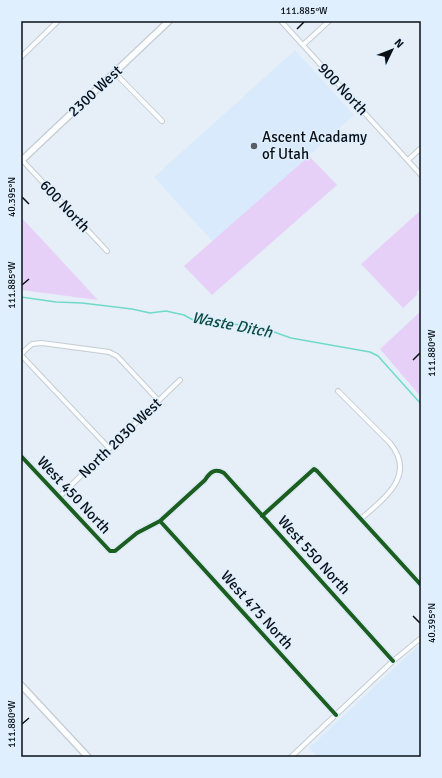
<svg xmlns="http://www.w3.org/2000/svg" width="442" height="778" viewBox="0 0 442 778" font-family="Signika,sans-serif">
<rect width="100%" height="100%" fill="#e6eff7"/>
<path fill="#d8eafb" d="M 295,50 L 354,115 L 213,242 L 154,177 Z
M 421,643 L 421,757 L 318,757 L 309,748 Z"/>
<path fill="#e6d0f8" d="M 309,156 L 337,185 L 212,295 L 184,266 Z
M 421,210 L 421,287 L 417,292 L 417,295 L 403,308 L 361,264 Z
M 21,217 L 98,300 L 21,290 Z
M 421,311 L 421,397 L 380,349 Z"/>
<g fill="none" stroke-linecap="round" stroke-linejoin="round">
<path stroke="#70d9cb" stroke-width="1.5" d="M 21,297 L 56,302 L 82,303 L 132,309 L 150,313 L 166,311 L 184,315 L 193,320 L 260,327 L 291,338 L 370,352 L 378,356 L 421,404"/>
<g stroke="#c5ccd3" stroke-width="6">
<path id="street" d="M 281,21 L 421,175
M 303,45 L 329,21
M 21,57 L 58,21
M 114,72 L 162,121
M 22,160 L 107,251
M 408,160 L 421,148
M 21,354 L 32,344 L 42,343 L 109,352 L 117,356 L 158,400
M 21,355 L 109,448
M 338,391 L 390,443 C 417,476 384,498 361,519
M 21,456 L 110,551 L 115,551 L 137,533 L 160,521 L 205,480 C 210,472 215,468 224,473 L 393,661
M 60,496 L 180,380
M 262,516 L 314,469 L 317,471 L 421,585
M 160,521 L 336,715
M 291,757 L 393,661 L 421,638"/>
</g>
<g stroke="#c5ccd3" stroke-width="8">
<path id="secondary" d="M 21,161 L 169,21
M 21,685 L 88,757"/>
</g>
<use href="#street" stroke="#fbfdfe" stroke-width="4"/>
<use href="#secondary" stroke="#fbfdfe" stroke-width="5.5"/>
<g stroke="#dfeffe" stroke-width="6">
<path id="cycleway" d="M 21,456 L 110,551 L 115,551 L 137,533 L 160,521 L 205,480 C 210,472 215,468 224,473 L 393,661
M 262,516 L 314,469 L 317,471 L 421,585
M 160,521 L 336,715"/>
</g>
<use href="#cycleway" stroke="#1b5e20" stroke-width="4"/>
</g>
<path fill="none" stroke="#0a1016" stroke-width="1.5" d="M 297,29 L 304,22M 22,197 L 29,204M 22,285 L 29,279M 413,360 L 420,353M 413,616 L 420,623M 22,724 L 29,718"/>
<circle fill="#575e65" stroke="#dfeffe" stroke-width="1.5" cx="254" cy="146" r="4"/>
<g text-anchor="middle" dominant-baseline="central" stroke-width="3" stroke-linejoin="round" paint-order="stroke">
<g font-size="15" fill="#0a1016" stroke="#dfeffe">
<text transform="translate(343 89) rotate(47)">900 North</text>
<text transform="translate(95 91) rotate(-43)">2300 West</text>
<text transform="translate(65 206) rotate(47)">600 North</text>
<text transform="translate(120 438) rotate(-44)">North 2030 West</text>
<text transform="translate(74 495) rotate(47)">West 450 North</text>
<text transform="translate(314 555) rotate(48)">West 550 North</text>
<text transform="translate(257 610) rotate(48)">West 475 North</text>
</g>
<g font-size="15" fill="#0a1016" stroke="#dfeffe" text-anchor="start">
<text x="262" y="137">Ascent Acadamy<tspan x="262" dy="17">of Utah</tspan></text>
</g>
<g font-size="16" font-style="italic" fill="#0f4d43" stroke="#dfeffe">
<text transform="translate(232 325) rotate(11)">Waste Ditch</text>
</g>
</g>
<rect width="442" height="778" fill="none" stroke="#dfeffe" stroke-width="44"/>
<g transform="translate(392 50) rotate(47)" stroke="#dfeffe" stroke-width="3" paint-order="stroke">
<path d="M0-3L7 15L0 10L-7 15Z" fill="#0a1016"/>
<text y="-6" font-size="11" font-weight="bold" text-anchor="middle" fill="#0a1016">N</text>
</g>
<rect x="22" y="22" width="398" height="734" fill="none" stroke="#0a1016" stroke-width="1.5"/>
<g font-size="10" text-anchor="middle" fill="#0a1016">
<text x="304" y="14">111.885°W</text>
<text transform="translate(11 197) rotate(-90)" y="4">40.395°N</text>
<text transform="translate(11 285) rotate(-90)" y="4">111.885°W</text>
<text transform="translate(431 353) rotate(-90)" y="4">111.880°W</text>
<text transform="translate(431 623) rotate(-90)" y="4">40.395°N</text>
<text transform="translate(11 724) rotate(-90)" y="4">111.880°W</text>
</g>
</svg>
